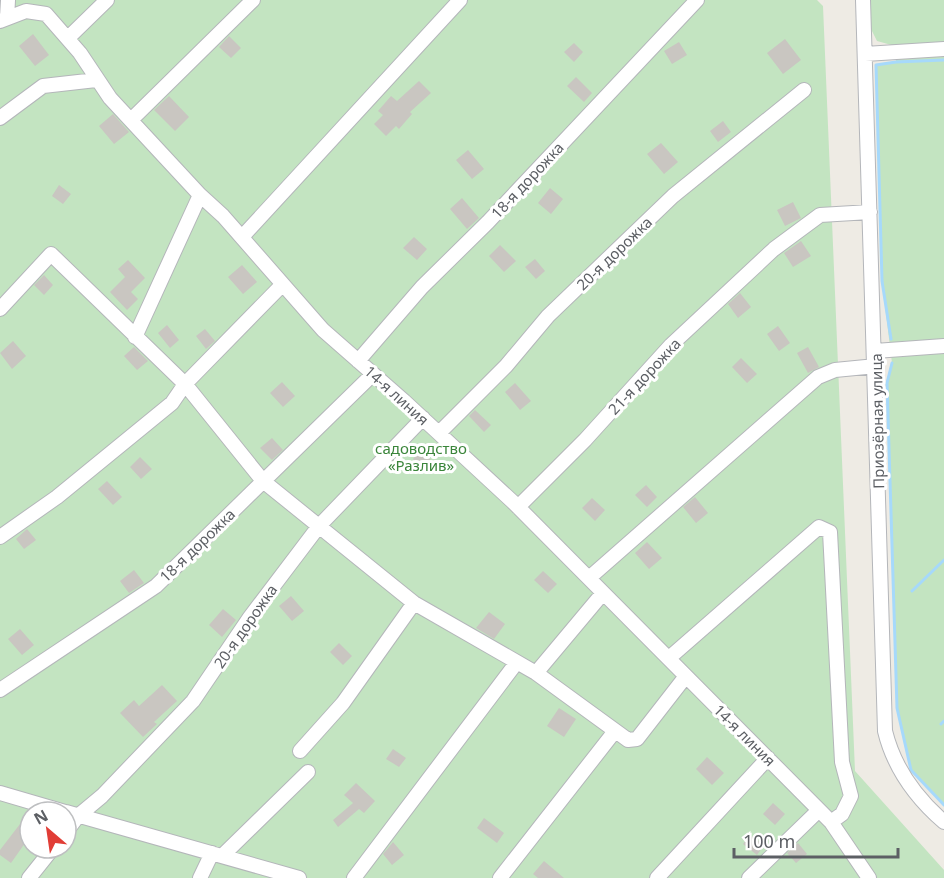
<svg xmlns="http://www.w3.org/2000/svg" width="944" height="878" viewBox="0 0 944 878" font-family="'Noto Sans',sans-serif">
<rect width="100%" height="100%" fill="#eeebe4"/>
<path fill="#c3e4c1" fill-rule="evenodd" d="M 0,0 L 817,0 L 823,6 L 855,771 L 944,870 L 944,878 L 0,878 ZM 30,812 L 66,812 L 66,848 L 30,848 Z
M 871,0 L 944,0 L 944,805 L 911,770 L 897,708 L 887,383 L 892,363 L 882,281 L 876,65 L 896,61 L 895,46 L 877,41 L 870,27 Z"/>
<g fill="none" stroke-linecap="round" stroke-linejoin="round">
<path stroke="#a6d9fb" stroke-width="3" d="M 891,339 L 882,281 L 876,65 L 896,62 L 944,60
M 892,363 L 887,383 L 897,708 L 911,770 L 944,805
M 912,591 L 944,560
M 941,724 L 944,721"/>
</g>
<path fill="#c9c6c1" d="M 33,34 L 49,55 L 35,66 L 19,46 Z
M 229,36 L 241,48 L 231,58 L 219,47 Z
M 785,39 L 801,60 L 783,74 L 767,53 Z
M 679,42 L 687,55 L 672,64 L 664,51 Z
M 574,43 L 583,52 L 574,62 L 564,52 Z
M 576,77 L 592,93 L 584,102 L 567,86 Z
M 419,81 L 431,93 L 410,112 L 412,114 L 399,129 L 396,126 L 386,136 L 374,124 L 383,115 L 378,111 L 391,96 L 397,101 Z
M 169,96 L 189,117 L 175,131 L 154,110 Z
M 113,114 L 129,132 L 114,144 L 99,126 Z
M 723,121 L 731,132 L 718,142 L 710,131 Z
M 661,143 L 678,162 L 664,174 L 647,154 Z
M 468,150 L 484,169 L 472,179 L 456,160 Z
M 59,185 L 71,194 L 63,204 L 52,196 Z
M 550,188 L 563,199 L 551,214 L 538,203 Z
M 462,198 L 479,218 L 467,229 L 450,209 Z
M 793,202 L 801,218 L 785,226 L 777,210 Z
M 414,237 L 427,249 L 417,260 L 403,248 Z
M 801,241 L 811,256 L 793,267 L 784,253 Z
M 500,245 L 516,261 L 504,272 L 489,256 Z
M 535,259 L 545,271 L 536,279 L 525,267 Z
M 128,260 L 145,278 L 131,292 L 138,299 L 127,310 L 110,292 L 125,277 L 118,269 Z
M 242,265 L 257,282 L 243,294 L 228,277 Z
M 44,275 L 53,285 L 44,295 L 34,285 Z
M 740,293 L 751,307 L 738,318 L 728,304 Z
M 167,325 L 179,340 L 170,348 L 158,333 Z
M 778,326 L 790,343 L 779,351 L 767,334 Z
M 205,329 L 215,341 L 206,349 L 196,336 Z
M 13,341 L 26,356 L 12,369 L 0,353 Z
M 134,347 L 148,361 L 137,370 L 124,356 Z
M 808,347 L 819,367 L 808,373 L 797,353 Z
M 741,358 L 757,374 L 747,383 L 732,367 Z
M 282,382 L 295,396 L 283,407 L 270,393 Z
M 515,383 L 531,401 L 520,410 L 505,392 Z
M 475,410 L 491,425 L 484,432 L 469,416 Z
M 272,438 L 283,450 L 272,460 L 260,448 Z
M 421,450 L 434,463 L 426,472 L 413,459 Z
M 140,457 L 152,469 L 141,479 L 130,467 Z
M 107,481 L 122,497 L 113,505 L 98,489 Z
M 646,485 L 657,497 L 647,507 L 635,495 Z
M 695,497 L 708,513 L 696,523 L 683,507 Z
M 592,498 L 605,510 L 595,521 L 582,508 Z
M 27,529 L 36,540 L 24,549 L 16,539 Z
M 647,542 L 662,558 L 649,569 L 635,553 Z
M 134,570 L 144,583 L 129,593 L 120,581 Z
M 543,571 L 557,584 L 548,593 L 534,580 Z
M 291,596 L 304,611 L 292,621 L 279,606 Z
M 223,609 L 236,620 L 222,637 L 209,625 Z
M 489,612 L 505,624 L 494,639 L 476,628 Z
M 20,629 L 34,645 L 22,655 L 8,639 Z
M 339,643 L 352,656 L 343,665 L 330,652 Z
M 162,685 L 177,701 L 154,722 L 157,724 L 143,737 L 120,713 L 134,700 L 139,706 Z
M 559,708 L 576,719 L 564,737 L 547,726 Z
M 393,749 L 406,758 L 399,767 L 386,759 Z
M 707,757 L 724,773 L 712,785 L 696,769 Z
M 356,783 L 375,801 L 364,813 L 359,809 L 338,827 L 333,820 L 353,803 L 344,795 Z
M 773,803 L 785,814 L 775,825 L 763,814 Z
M 30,811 L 30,836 L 11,863 L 0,855 L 0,850 Z
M 484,818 L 504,833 L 497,843 L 477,828 Z
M 750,835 L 764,845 L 757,855 L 743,844 Z
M 393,842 L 404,855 L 392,865 L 383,854 Z
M 798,843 L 807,854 L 796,863 L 787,853 Z
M 544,861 L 564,878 L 538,878 L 533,874 Z"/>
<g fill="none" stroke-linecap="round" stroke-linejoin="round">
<g stroke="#b4b6ba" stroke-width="16">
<path id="minor" d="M 863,0 L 885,731 C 894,768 915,797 944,822
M 7,18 L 8,0
M 0,21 L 26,11 L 46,14 L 80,53 L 110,98 L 200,195 L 223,216 L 323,330 L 404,401 L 513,502 L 831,822 L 869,878
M 68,38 L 107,0
M 865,54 L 944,49
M 0,118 L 43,86 L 96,80
M 132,119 L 253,0
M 242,237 L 460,0
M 0,309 L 51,254 L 185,384 L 263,481 L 414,603 L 536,673 L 628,740 L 637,739 L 686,676
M 135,337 L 200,195
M 875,351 L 944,346
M 358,361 L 422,287 L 488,222 L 697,0
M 439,433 L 506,366 L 548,316 L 673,196 L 804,90
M 518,507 L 585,440 L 671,345 L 774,249 L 820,215 L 870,212
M 0,537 L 57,497 L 172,403 L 185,384 L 282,285
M 589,578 L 818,377 L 835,370 L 876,366
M 669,658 L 819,527 L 830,532 L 842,762 L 851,796 L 842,814 L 831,822
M 536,673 L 603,593
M 0,690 L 156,586 L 373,374
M 300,751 L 343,703 L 414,603
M 0,793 L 65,812
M 66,812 L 299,878
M 66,832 L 78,816 L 102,796 L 193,701 L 250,617 L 319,526 L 423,418
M 222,856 L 308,772
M 29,878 L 53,848
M 200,878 L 212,853
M 354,878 L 517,662
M 500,878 L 615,731
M 657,878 L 768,758
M 749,878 L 819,810"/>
</g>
<use href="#minor" stroke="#fff" stroke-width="14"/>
</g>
<g text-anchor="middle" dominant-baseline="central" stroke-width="6" stroke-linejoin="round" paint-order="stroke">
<g font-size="15" fill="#5c5f64" stroke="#fff">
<text transform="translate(527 180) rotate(-47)">18-я дорожка</text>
<text transform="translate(614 253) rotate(-44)">20-я дорожка</text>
<text transform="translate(644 376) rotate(-47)">21-я дорожка</text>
<text transform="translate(397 395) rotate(42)">14-я линия</text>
<text transform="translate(877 421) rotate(-91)">Приозёрная улица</text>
<text transform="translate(197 545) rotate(-44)">18-я дорожка</text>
<text transform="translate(245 626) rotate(-55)">20-я дорожка</text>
<text transform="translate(745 735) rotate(45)">14-я линия</text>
</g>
<g font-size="15" fill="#3a853a" stroke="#fff">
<text x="421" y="448">садоводство<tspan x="421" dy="17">«Разлив»</tspan></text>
</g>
</g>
<g transform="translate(48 830) rotate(331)"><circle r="28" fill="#ffffff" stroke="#bebfc1" stroke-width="1.5"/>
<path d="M0-4.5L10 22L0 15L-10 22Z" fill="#e13d36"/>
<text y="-9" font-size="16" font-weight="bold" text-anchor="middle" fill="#5c5f64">N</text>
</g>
<path d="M734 848v9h164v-9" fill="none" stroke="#5c5f64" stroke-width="3"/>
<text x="743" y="848" font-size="18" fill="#5c5f64" stroke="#ffffff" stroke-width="4.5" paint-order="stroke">100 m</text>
</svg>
